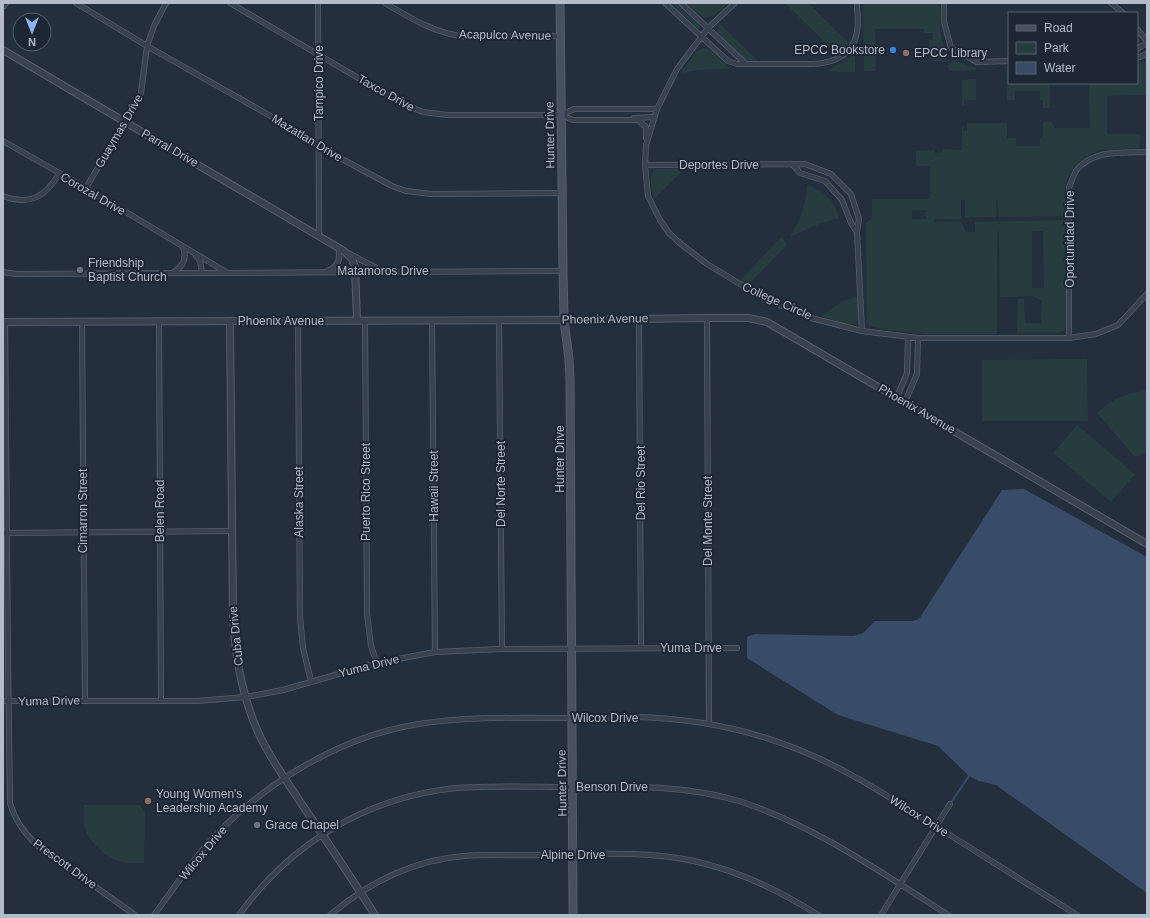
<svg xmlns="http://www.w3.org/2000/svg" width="1150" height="918" font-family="Arial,sans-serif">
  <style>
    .green { fill: #263c3f; fill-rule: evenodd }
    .water { fill: #394c67 }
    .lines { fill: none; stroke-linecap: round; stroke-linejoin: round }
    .stream { stroke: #394c67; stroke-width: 2 }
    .minor-casing { stroke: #565f6c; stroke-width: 6 }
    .tertiary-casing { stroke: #565f6c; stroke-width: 8 }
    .secondary-casing { stroke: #565f6c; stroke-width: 9 }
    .minor { stroke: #38414e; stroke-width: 4.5 }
    .tertiary { stroke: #38414e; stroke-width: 6 }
    .secondary { stroke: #465061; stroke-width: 7 }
    .shop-dot { fill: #3f7fe0; stroke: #1d2633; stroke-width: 1.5 }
    .education-dot { fill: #8d6e63; stroke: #1d2633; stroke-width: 1.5 }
    .worship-dot { fill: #6b7280; stroke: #1d2633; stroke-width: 1.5 }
    .labels { text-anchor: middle; stroke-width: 4; stroke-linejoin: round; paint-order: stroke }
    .street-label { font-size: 12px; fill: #b4bcc9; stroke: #1d2633 }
    .poi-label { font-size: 12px; fill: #b4bcc9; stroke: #1d2633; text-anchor: start }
  </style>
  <rect width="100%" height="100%" fill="#242f3e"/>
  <path class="green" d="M672,3H677L700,26L699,28H697Z
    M687,3H702L704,5L705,3H728C708,23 707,22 687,3Z
    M785,3H808L847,41L848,47L840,54H837Z
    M863,3H939C941,12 939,20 940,29C941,41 946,49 947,61H934L933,59H930L929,40H933V33H924V29H875L876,71H864Z
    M719,23L758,61L745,60L720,35L718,30Z
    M703,48L711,50L730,69L699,70L681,73L697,51Z
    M855,53V72H838L826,70L845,62Z
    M956,60L968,67H976V70L950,71L947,66Z
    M1147,61V95L1107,96V134H1141L1139,148L1099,150L1081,159L1072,169L1065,184V216L999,217L998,199L996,200V217L965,218V200H961V219H934V222L961,221L966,232H975V222L1065,220L1066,326L1064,331L1058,333H1017L1018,299H1024L1025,323H1041L1042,301L1032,296L1000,297L999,231L997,232V334H925L882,329L869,325L867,322L866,223L872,218V199H930V166H916V151L935,150V153L943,152V149L962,150V126H964V131H967V123H1007V138H1016V146H1040V138L1043,137V122L1051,121L1055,128H1090L1089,83H1137V64ZM912,210H926V219H912ZM1032,231H1043L1044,288H1032Z
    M1009,68V83H1050V108H1043V100H1040V91H1015V100H1007L1006,70Z
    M976,79V100H964V105H962V80Z
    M656,169H678L681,172L655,198C652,190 650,183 651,174Z
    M807,185C825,191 834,199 839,218L816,225L791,237L790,236C801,220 806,204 807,185Z
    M782,236L787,245L749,284H747L742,282V278Z
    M856,297L858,298L859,319C851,331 832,319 822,316L841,302Z
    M1087,359L1088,421H982V360Z
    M1145,391L1147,392V452L1140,456H1134L1097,413C1115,398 1121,394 1145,391Z
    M1077,425L1135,474L1111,502L1053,453Z
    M84,805H140L145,812L144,863C135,863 125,864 116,860C103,855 86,839 84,824C83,818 84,811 84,805Z"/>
  <path class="water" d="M1024,489L1147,557V893L996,785L979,781L969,776L938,746L838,715L747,658V637L755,634L854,636L863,633L875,621H913L919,619L1002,490Z"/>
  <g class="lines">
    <path class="stream" d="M950,804L969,776"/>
    <defs>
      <path id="minor" d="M76,3L147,46L274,118L342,159L392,186L406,191L431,194L562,193
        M230,3L401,103L423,112L447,115H561L573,120H638L646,127V138
        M318,3L319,235
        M385,3C412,19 434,33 466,37L560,36
        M665,3L728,61L737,64H810C832,64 853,56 857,32C859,23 857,12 857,3
        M681,3L746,64
        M735,3L708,28L677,69L657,109L646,145L645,165L648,196L660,220L669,233L681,244L707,264L763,298L811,318L862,331L918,338H1069L1096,334L1118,325L1147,294
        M944,3V22L951,48L977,62L1009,61
        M1111,3L1123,13
        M4,6L6,3
        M1137,29L1147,41
        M1137,49L1147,43
        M1137,58L1147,54
        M561,115L574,109H657
        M634,118L654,117
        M3,141L86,188L226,272
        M645,165L805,164L831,174L851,194L859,219L857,232L862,331
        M793,165L800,173L825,181L842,200L851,223L857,232
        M86,188L141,93L147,46L154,26L166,3
        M3,196C30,206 45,197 59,174
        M348,253L382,271
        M196,256L200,261L202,272
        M327,271C339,267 341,258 338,247
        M3,272L16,274C199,272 381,271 563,271
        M174,272C184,266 187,258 183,247
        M639,318L641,648
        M707,318L709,724
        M432,320L435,652
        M499,320L502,649
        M159,321L161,701
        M298,321L300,617L303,648L311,681
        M365,321L367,613L371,646L377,663
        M5,322L8,659L10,803C15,821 24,833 37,845L135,915
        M82,322L85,701
        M1069,338V188C1071,183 1073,176 1076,171C1092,149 1123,153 1147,152
        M897,397L907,373L908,338
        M905,402L917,374L918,338
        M3,533L231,531
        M3,701H197L246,697L283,690L377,663L435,652L502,649L737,648
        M154,915C173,890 190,863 211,840C264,783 341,736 419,724C471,716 523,718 576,718C595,718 614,717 634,717C692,718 749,729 802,751C846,769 886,795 926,820C976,852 1027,883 1077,915
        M239,915C291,843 367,797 456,788C495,785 535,787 574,787C630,786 687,785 742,802C817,827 882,873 948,915
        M330,915C368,883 414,860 464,856C491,854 518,856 546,855C594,854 646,851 694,861C739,871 779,890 818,915
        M881,915L950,804"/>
      <path id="tertiary" d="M3,50L344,251L352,259L355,267L357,320
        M230,321L233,616C235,655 242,696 258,732C269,757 286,780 301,803C326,840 351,877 375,915
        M3,322L564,320L707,318H749L767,322L1147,544"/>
      <path id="secondary" d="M560,3L563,271L564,320L569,359L570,380L573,915"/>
    </defs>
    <use href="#minor" class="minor-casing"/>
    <use href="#tertiary" class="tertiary-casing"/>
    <use href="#secondary" class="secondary-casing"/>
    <use href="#minor" class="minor"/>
    <use href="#tertiary" class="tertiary"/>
    <use href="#secondary" class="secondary"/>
  </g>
  <circle class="shop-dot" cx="893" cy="50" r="4"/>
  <g class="education-dot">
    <circle cx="906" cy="53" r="4"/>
    <circle cx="148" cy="801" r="4"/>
  </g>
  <g class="worship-dot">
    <circle cx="80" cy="270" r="4"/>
    <circle cx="257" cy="825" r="4"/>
  </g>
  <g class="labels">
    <g class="street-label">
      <text transform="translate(505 35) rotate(1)" y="4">Acapulco Avenue</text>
      <text transform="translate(319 83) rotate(-90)" y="4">Tampico Drive</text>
      <text transform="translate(386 93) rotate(29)" y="4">Taxco Drive</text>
      <text transform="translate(119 131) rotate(-60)" y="4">Guaymas Drive</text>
      <text transform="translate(550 135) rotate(-91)" y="4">Hunter Drive</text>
      <text transform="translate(307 138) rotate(31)" y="4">Mazatlan Drive</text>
      <text transform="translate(170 148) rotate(30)" y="4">Parral Drive</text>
      <text x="719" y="169">Deportes Drive</text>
      <text transform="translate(93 194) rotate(30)" y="4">Corozal Drive</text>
      <text transform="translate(1070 239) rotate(-90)" y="4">Oportunidad Drive</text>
      <text x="383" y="275">Matamoros Drive</text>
      <text transform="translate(777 301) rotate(24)" y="4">College Circle</text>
      <text transform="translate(605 319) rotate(-1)" y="4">Phoenix Avenue</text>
      <text x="281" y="325">Phoenix Avenue</text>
      <text transform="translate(917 409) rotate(30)" y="4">Phoenix Avenue</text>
      <text transform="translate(560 459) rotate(-90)" y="4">Hunter Drive</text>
      <text transform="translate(641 483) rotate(-90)" y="4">Del Rio Street</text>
      <text transform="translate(501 484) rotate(-90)" y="4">Del Norte Street</text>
      <text transform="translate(434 486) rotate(-90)" y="4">Hawaii Street</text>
      <text transform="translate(366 492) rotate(-90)" y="4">Puerto Rico Street</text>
      <text transform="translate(299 502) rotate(-90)" y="4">Alaska Street</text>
      <text transform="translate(83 511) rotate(-90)" y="4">Cimarron Street</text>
      <text transform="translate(160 511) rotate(-90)" y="4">Belen Road</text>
      <text transform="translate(708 521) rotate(-90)" y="4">Del Monte Street</text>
      <text transform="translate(236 636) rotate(-96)" y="4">Cuba Drive</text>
      <text x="691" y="652">Yuma Drive</text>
      <text transform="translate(369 666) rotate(-14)" y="4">Yuma Drive</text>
      <text transform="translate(49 701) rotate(-1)" y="4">Yuma Drive</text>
      <text x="605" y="722">Wilcox Drive</text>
      <text transform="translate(562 783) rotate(-91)" y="4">Hunter Drive</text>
      <text x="612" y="791">Benson Drive</text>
      <text transform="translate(919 816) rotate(32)" y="4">Wilcox Drive</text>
      <text transform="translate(203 853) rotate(-50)" y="4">Wilcox Drive</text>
      <text x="573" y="859">Alpine Drive</text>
      <text transform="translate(65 864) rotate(36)" y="4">Prescott Drive</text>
    </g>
    <g class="poi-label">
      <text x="885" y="54" text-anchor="end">EPCC Bookstore</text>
      <text x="914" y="57">EPCC Library</text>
      <text x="88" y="267">Friendship<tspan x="88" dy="14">Baptist Church</tspan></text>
      <text x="156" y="798">Young Women's<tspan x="156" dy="14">Leadership Academy</tspan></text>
      <text x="265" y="829">Grace Chapel</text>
    </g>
  </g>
  <rect width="1150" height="918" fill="none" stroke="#b4bcc9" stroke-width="8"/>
  <rect x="1008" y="12" width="130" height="72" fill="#1d2633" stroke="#59626f"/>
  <rect x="1016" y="25" width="20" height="6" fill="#465061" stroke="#59626f"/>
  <text x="1044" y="32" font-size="12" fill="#b4bcc9">Road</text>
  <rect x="1016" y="42" width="20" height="12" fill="#263c3f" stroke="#59626f"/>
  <text x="1044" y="52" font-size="12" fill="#b4bcc9">Park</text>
  <rect x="1016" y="62" width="20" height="12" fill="#394c67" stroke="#59626f"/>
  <text x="1044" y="72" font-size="12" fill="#b4bcc9">Water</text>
  <g transform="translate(32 32) rotate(180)"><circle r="19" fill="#1d2633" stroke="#59626f"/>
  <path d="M0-3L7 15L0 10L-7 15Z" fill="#8ab4f8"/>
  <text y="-6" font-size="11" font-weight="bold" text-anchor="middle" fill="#b4bcc9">N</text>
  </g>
</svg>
